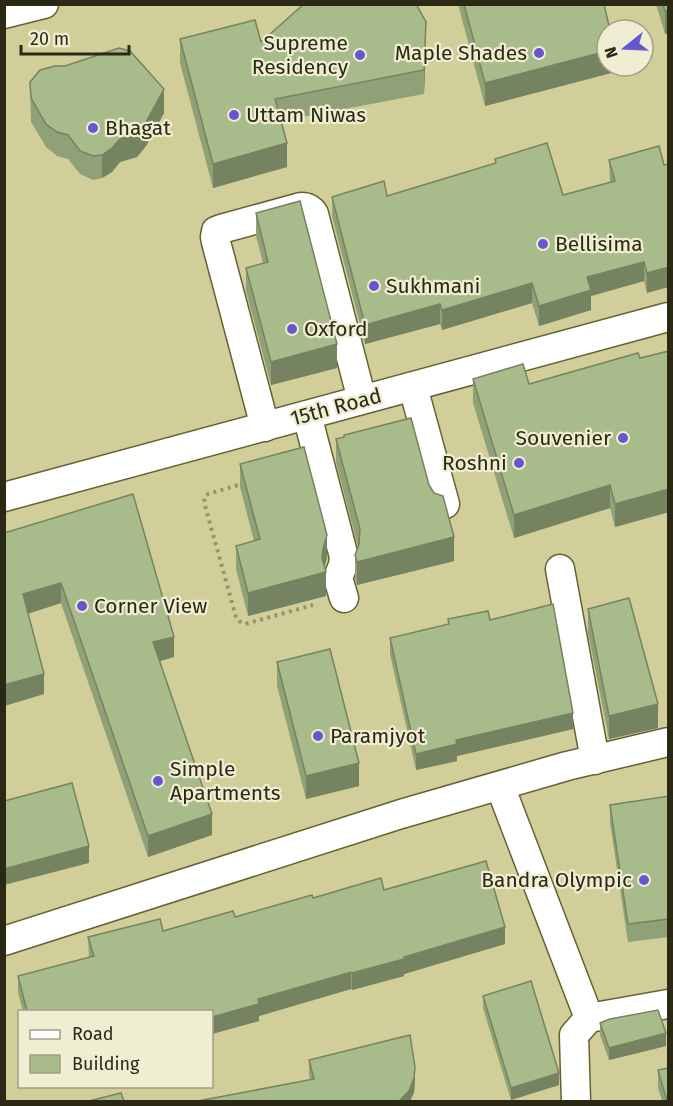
<svg xmlns="http://www.w3.org/2000/svg" width="673" height="1106" font-family="'Fira Sans',sans-serif">
  <style>
    .lines { fill: none; stroke-linecap: round; stroke-linejoin: round }
    .minor-casing { stroke: #656231; stroke-width: 31 }
    .path { stroke: #96936a; stroke-width: 4; stroke-dasharray: 3 4.5; stroke-linecap: butt }
    .minor { stroke: #fff; stroke-width: 28 }
    .wall { fill: #90a177 }
    .shaded-wall { fill: #768361 }
    .building { fill: #a8bb8a; stroke: #768361; stroke-width: 1.5 }
    .poi-dot { fill: #6756cf; stroke: #efeed3; stroke-width: 2 }
    .labels { text-anchor: middle; stroke-width: 4.5; stroke-linejoin: round; paint-order: stroke }
    .poi-label { font-size: 21px; fill: #2b2914; stroke: #efeed3; text-anchor: start }
    .street-label { font-size: 21px; fill: #2b2914; stroke: #efeed3 }
  </style>
  <rect width="100%" height="100%" fill="#d1ce9a"/>
  <g class="lines">
    <defs>
      <path id="minor" d="M4,14L44,4
        M413,387L445,504
        M307,415L344,557L343,565L338,578L344,598
        M265,427L216,242L215,237L216,231L221,229L301,207C308,207 311,209 314,214L362,400
        M4,497L668,317
        M560,569L595,760
        M500,786L589,1018
        M4,941L401,814L567,766L668,742
        M576,1102L574,1035L589,1018L668,1004"/>
    </defs>
    <use href="#minor" class="minor-casing"/>
    <path class="path" d="M245,483L208,494L205,496L204,502L236,617L239,621L245,624L313,605"/>
    <use href="#minor" class="minor"/>
  </g>
  <path class="wall" d="M458,4H604L615,66V72L485,106Z
    M656,4H669V33L665,34Z
    M180,39L261,42L426,45L424,94L281,121L287,167L213,188L180,63Z
    M30,82L164,113L146,146L137,157L120,162L112,172L102,178L93,180L80,174L68,159L57,156L46,147L31,122Z
    M659,146L647,293L644,281L591,296V310L539,326L532,303L442,330L440,324L365,344L332,216V197L387,196L495,163V159L563,195L610,183L609,160Z
    M256,213L337,368L271,385L246,291V268L263,263L256,236Z
    M669,351V512L615,527L610,508L514,538L473,403V379L529,384L640,358Z
    M336,439L429,485L454,561L357,585L355,579V555L358,547L336,462Z
    M240,464L327,558L324,567L326,596L248,616L236,569V546L254,541L240,487Z
    M4,533L174,657L160,661L212,835L148,857L61,603L28,614L44,694L4,706Z
    M588,609L658,728L609,739L588,633Z
    M448,619L490,620L573,729L457,756V761L416,770L390,654V638L448,624Z
    M277,662L359,786L306,799L277,686Z
    M669,796V937L628,942L610,823V805Z
    M384,890L505,944L404,974V976L352,990L351,989L259,1016V1021L212,1034V1011H23L18,993V976L89,957L88,937L163,931L235,917L313,898Z
    M483,996L559,1085L511,1100L483,1008Z
    M600,1023L666,1046L609,1060L600,1035Z
    M309,1060L415,1082L414,1093L310,1080L309,1075Z
    M658,1070L669,1101H662L658,1088Z"/>
  <path class="shaded-wall" d="M669,10V33L665,34V11Z
    M426,22V45L424,94V70Z
    M607,51V66H615V72L485,106V83Z
    M164,89V113L146,146L137,157L120,162L112,172L102,178V155Z
    M287,143V167L213,188V164Z
    M644,262V281L591,296V310L539,326V306L587,277Z
    M669,267V287L647,293V273Z
    M532,283V303L442,330V310Z
    M440,304V324L365,344V325Z
    M337,344V368L271,385V362Z
    M610,485V508L514,538V515Z
    M669,489V512L615,527V504Z
    M327,535V558L323,573L326,572V596L248,616V593L323,549Z
    M454,537V561L357,585V562Z
    M61,583V603L23,615V594Z
    M174,637V657L153,663V642Z
    M44,674V694L4,706V685Z
    M658,704V728L609,739V716Z
    M573,713V729L457,756V761L416,770V754L456,740Z
    M359,763V786L306,799V776Z
    M212,814V835L148,857V836Z
    M89,846V863L4,885V869Z
    M505,927V944L404,974V976L352,990V973Z
    M351,972V989L259,1016V1021L212,1034V1017L258,999Z
    M666,1033V1046L609,1060V1048Z
    M415,1067V1082L414,1093L410,1101H399Z
    M559,1073V1085L511,1100V1088Z"/>
  <path class="building" d="M304,4H416L426,22L424,70L275,99L287,143L213,164L180,39L255,20L261,42Z
    M464,4H604L610,30H607V51L485,83Z
    M663,4H669V10L665,11Z
    M119,48L130,51L164,89L146,122L137,133L120,139L112,148L102,155L93,156L80,151L68,135L57,132L46,124L31,98L30,82L40,70L55,66H65Z
    M547,143L563,195L615,181L609,160L659,146L664,165L669,164V267L647,273L644,262L587,277L591,290L539,306L532,283L442,310L440,304L365,325L332,197L384,181L387,196L496,163L495,159Z
    M300,201L337,344L271,362L246,268L268,262L256,213Z
    M669,351V489L615,504L610,485L514,515L473,379L523,364L529,384L638,353L640,358Z
    M411,418L429,485L434,493L443,496L454,537L357,562L355,555L359,544L360,529L336,439L344,437V435Z
    M304,447L327,535L323,549L322,558L326,572L248,593L236,546L260,539L240,464Z
    M133,494L174,637L153,642L212,814L148,836L61,583L23,594L44,674L4,685V533Z
    M629,598L658,704L609,716L588,609Z
    M553,604L573,713L456,740L457,744L416,754L390,638L449,624L448,619L488,611L490,620Z
    M330,649L359,763L306,776L277,662Z
    M72,783L89,846L4,869V801Z
    M669,796V919L628,924L610,805Z
    M486,861L505,927L404,957V959L352,973L351,972L258,999L259,1004L212,1017V1011H27L18,976L94,956L88,937L160,919L163,931L233,911L235,917L312,895L313,898L381,878L384,890Z
    M531,981L559,1073L511,1088L483,996Z
    M658,1010L666,1033L609,1048L600,1023L610,1019Z
    M410,1035L415,1067L414,1078L409,1091L399,1101H198L314,1079L309,1060Z
    M669,1068V1101H667L658,1070Z
    M121,1093L124,1101H89Z"/>
  <g class="poi-dot">
    <circle cx="539" cy="53" r="6"/>
    <circle cx="360" cy="55" r="6"/>
    <circle cx="234" cy="115" r="6"/>
    <circle cx="93" cy="128" r="6"/>
    <circle cx="543" cy="244" r="6"/>
    <circle cx="374" cy="286" r="6"/>
    <circle cx="292" cy="329" r="6"/>
    <circle cx="623" cy="438" r="6"/>
    <circle cx="519" cy="463" r="6"/>
    <circle cx="82" cy="606" r="6"/>
    <circle cx="318" cy="736" r="6"/>
    <circle cx="158" cy="781" r="6"/>
    <circle cx="644" cy="880" r="6"/>
  </g>
  <g class="labels">
    <g class="poi-label">
      <text x="348" y="50" text-anchor="end">Supreme<tspan x="348" dy="24">Residency</tspan></text>
      <text x="527" y="60" text-anchor="end">Maple Shades</text>
      <text x="246" y="122">Uttam Niwas</text>
      <text x="105" y="135">Bhagat</text>
      <text x="555" y="251">Bellisima</text>
      <text x="386" y="293">Sukhmani</text>
      <text x="304" y="336">Oxford</text>
      <text x="611" y="445" text-anchor="end">Souvenier</text>
      <text x="507" y="470" text-anchor="end">Roshni</text>
      <text x="94" y="613">Corner View</text>
      <text x="330" y="743">Paramjyot</text>
      <text x="170" y="776">Simple<tspan x="170" dy="24">Apartments</tspan></text>
      <text x="632" y="887" text-anchor="end">Bandra Olympic</text>
    </g>
    <g class="street-label">
      <text transform="translate(336 407) rotate(-15)" y="7">15th Road</text>
    </g>
  </g>
  <rect width="673" height="1106" fill="none" stroke="#2b2914" stroke-width="12"/>
  <rect x="18" y="1010" width="195" height="78" fill="#efeed3" stroke="#a19f87" stroke-width="1.5"/>
  <rect x="30" y="1030" width="30" height="9" fill="#ffffff" stroke="#a19f87" stroke-width="1.5"/>
  <text x="72" y="1040" font-size="18" fill="#2b2914">Road</text>
  <rect x="30" y="1055" width="30" height="18" fill="#a8bb8a" stroke="#a19f87" stroke-width="1.5"/>
  <text x="72" y="1070" font-size="18" fill="#2b2914">Building</text>
  <g transform="translate(625 48) rotate(252)"><circle r="28" fill="#efeed3" stroke="#a19f87" stroke-width="1.5"/>
  <path d="M0-4.5L10 22L0 15L-10 22Z" fill="#6756cf"/>
  <text y="-9" font-size="16" font-weight="bold" text-anchor="middle" fill="#2b2914">N</text>
  </g>
  <path d="M21 45v9h108v-9" fill="none" stroke="#2b2914" stroke-width="3"/>
  <text x="30" y="45" font-size="18" fill="#2b2914" stroke="#efeed3" stroke-width="4.5" paint-order="stroke">20 m</text>
</svg>
